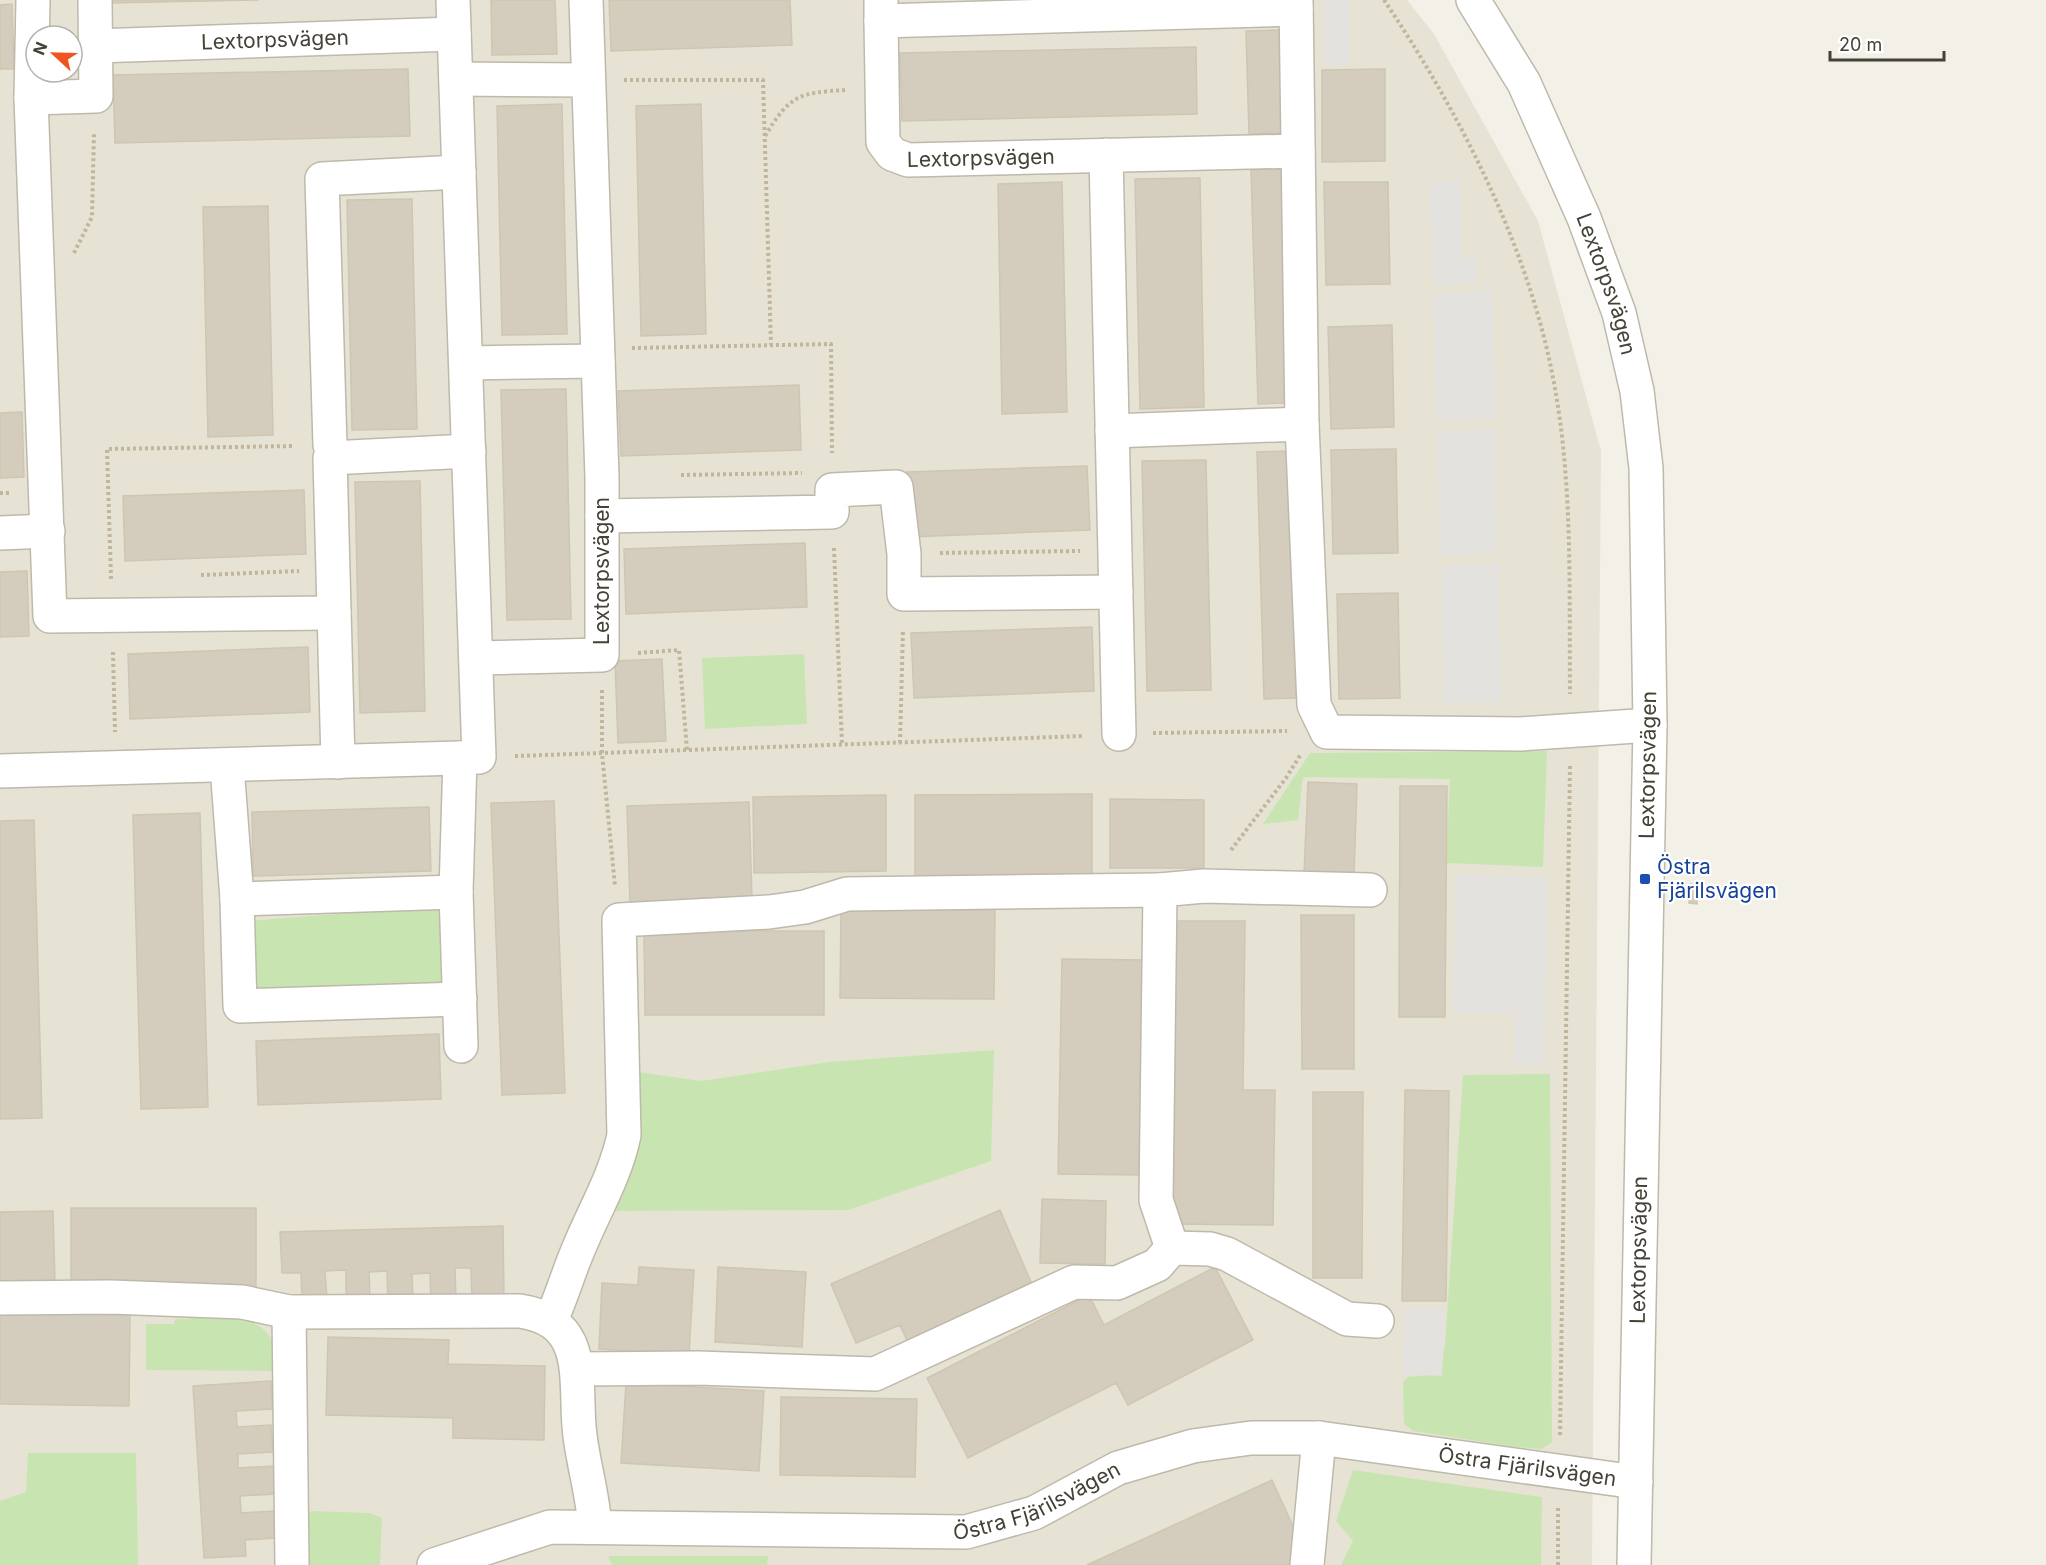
<svg xmlns="http://www.w3.org/2000/svg" width="2046" height="1565" font-family="Inter,sans-serif">
  <style>
    .residential { fill: #e6e3d5; fill-rule: evenodd }
    .green { fill: #c8e5b1 }
    .parking { fill: #e4e2de }
    .building { fill: #d4cdbd; stroke: #cec6b0; stroke-width: 1.5 }
    .lines { fill: none; stroke-linecap: round; stroke-linejoin: round }
    .minor-casing { stroke: #beb9aa; stroke-width: 36 }
    .path { stroke: #bfb69b; stroke-width: 4; stroke-dasharray: 3 3; stroke-linecap: butt }
    .minor { stroke: #fff; stroke-width: 33 }
    .transit-dot { fill: #1a4fb4; stroke: #fff; stroke-width: 2 }
    .labels { text-anchor: middle; stroke-width: 4.5; stroke-linejoin: round; paint-order: stroke }
    .street-label { font-size: 21px; fill: #454136; stroke: #fff }
    .transit-label { font-size: 21px; fill: #164399; stroke: #fff; text-anchor: start }
  </style>
  <rect width="100%" height="100%" fill="#f3f0e7"/>
  <path class="residential" d="M0,0H1407L1434,34L1538,221L1601,451L1592,1565H0ZM36,36H72V72H36Z"/>
  <path class="green" d="M804,654L807,724L705,729L702,658Z
    M1547,751L1543,867L1446,863L1450,779L1303,777L1298,820L1263,824L1310,753Z
    M438,906L444,984L253,999L247,921Z
    M994,1050L991,1161L848,1210L613,1211L631,1071L701,1081L829,1062Z
    M1550,1074L1552,1442L1542,1449L1516,1447L1413,1431L1404,1424L1403,1382L1407,1377L1439,1374L1445,1345L1463,1075Z
    M175,1319C204,1319 260,1308 273,1343C276,1351 273,1363 273,1371L146,1370V1324H174Z
    M28,1453H136L138,1565H0V1501L26,1492Z
    M1353,1470L1542,1497L1541,1565H1341L1353,1541L1336,1521Z
    M312,1511L369,1513L382,1518L380,1565H308L304,1516Z
    M608,1556H768L767,1565H612Z"/>
  <path class="parking" d="M1324,0H1348L1349,65L1324,66Z
    M1460,180L1462,258H1476L1477,283L1433,285L1429,181Z
    M1492,291L1496,419L1437,421L1433,293Z
    M1495,429L1498,553L1440,555L1437,431Z
    M1499,564L1501,702L1444,703L1442,566Z
    M1456,875L1548,877L1544,1066L1514,1065L1515,1013L1453,1012Z
    M1406,1307L1445,1309L1442,1376L1403,1374Z"/>
  <path class="building" d="M110,0H259L110,3Z
    M491,0H555L557,54L492,55Z
    M609,0H790L792,45L611,51Z
    M12,4L14,69H0V5Z
    M1279,30L1282,133L1249,134L1246,31Z
    M1196,47L1197,114L902,121L900,53Z
    M408,69L410,136L115,143L113,75Z
    M1385,69V161L1322,162V70Z
    M562,104L567,334L502,335L497,106Z
    M701,104L706,334L641,336L636,106Z
    M1282,169L1289,403L1258,404L1251,170Z
    M1200,178L1204,407L1140,409L1135,179Z
    M1062,182L1067,412L1002,414L998,184Z
    M1324,182H1388L1390,284L1326,285Z
    M412,199L417,429L352,430L347,200Z
    M268,206L273,435L208,437L203,207Z
    M1392,325L1394,427L1331,429L1328,327Z
    M799,385L801,450L621,456L618,391Z
    M566,389L571,619L507,620L501,390Z
    M22,412L24,477L0,478V413Z
    M1396,449L1398,553L1333,554L1331,450Z
    M1289,451L1297,698L1264,699L1257,452Z
    M1206,460L1211,690L1147,691L1142,461Z
    M1087,466L1090,530L909,537L907,472Z
    M420,481L425,711L360,713L355,482Z
    M304,490L306,554L125,561L123,496Z
    M805,543L807,607L626,614L624,549Z
    M27,571L29,636L0,637V572Z
    M1398,593L1400,698L1339,699L1337,594Z
    M1092,627L1094,691L914,698L911,633Z
    M308,647L310,712L130,719L128,654Z
    M662,659L666,741L618,743L615,661Z
    M1308,782L1357,784L1354,876L1304,874Z
    M1400,786H1447L1445,1017H1399Z
    M1092,794V877L915,878V795Z
    M886,795V871L754,873L753,797Z
    M1110,799L1204,800V868H1110Z
    M554,801L565,1093L502,1095L491,803Z
    M749,802L752,898L630,903L627,806Z
    M429,807L431,871L253,876L252,812Z
    M200,813L208,1107L141,1109L133,815Z
    M34,820L42,1118L0,1119V821Z
    M1690,884H1697V904L1689,903Z
    M841,907L995,908L994,999L840,998Z
    M1301,915H1354V1069H1302Z
    M1174,921H1245L1243,1090H1275L1273,1225L1170,1224Z
    M644,931H824V1015H645Z
    M1062,959L1145,960L1141,1175L1058,1174Z
    M439,1034L441,1099L258,1105L256,1041Z
    M1405,1090L1449,1091L1446,1301H1402Z
    M1313,1092H1363L1362,1278H1313Z
    M1042,1199L1106,1201L1105,1264L1040,1263Z
    M71,1208H256V1287H71Z
    M1000,1210L1037,1296L911,1350L900,1325L856,1343L831,1284Z
    M53,1211L55,1284L0,1285V1212Z
    M503,1226L504,1299L472,1300L471,1268H455L456,1301L431,1302L430,1273L412,1274L413,1301L388,1302L387,1271L369,1272L370,1300H346V1270L325,1271L327,1300L302,1301L301,1273H282L280,1232Z
    M639,1267L694,1270L689,1354L599,1349L602,1283L638,1285Z
    M718,1267L806,1272L802,1347L715,1342Z
    M1215,1267L1253,1340L1128,1405L1116,1383L968,1458L927,1378L1089,1295L1104,1325Z
    M0,1313L130,1315L129,1406L0,1404Z
    M328,1337L449,1340L448,1364L545,1366L544,1440L453,1438V1418L326,1415Z
    M271,1381L272,1409L236,1411L237,1427L271,1425L273,1452L238,1454V1468L275,1466L276,1494L240,1496L241,1513L274,1511L276,1538L245,1540L246,1556L204,1558L193,1386Z
    M626,1383L764,1391L759,1471L621,1463Z
    M781,1397L917,1399L915,1477L780,1475Z
    M1272,1480L1307,1557L1290,1565H1087Z"/>
  <g class="lines">
    <defs>
      <g id="minor">
        <path d="M33,0L31,98L50,616L334,613"/>
        <path d="M453,0L479,757L460,758L456,892L461,1046"/>
        <path d="M881,0V21L1296,9"/>
        <path d="M1296,0L1302,424L1314,705L1327,732L1521,734L1650,725"/>
        <path id="s1" d="M1473,0L1524,83L1584,218L1619,313L1637,391L1646,468L1650,725L1634,1565"/>
        <path id="s2" d="M881,21L883,142L892,154L908,160L1298,151"/>
        <path id="s3" d="M95,46L454,34"/>
        <path d="M456,79L588,80"/>
        <path d="M31,98L96,96L95,0"/>
        <path d="M1106,155L1119,734"/>
        <path d="M466,363L598,361"/>
        <path d="M1112,431L1302,424"/>
        <path d="M330,445L322,179L459,172"/>
        <path d="M602,516L832,512V490L896,487L904,554V594L1116,592"/>
        <path d="M0,533L48,531"/>
        <path d="M477,658L602,655V477L586,0"/>
        <path d="M338,762L330,458L469,451"/>
        <path d="M227,766L237,899"/>
        <path d="M0,771L460,758"/>
        <path d="M456,892L237,899L240,1006L460,999"/>
        <path d="M1172,1248L1156,1200L1160,890L1204,886L1370,890"/>
        <path d="M0,1298L111,1297L242,1302L289,1312"/>
        <path d="M551,1320C561,1298 567,1277 576,1255C592,1214 615,1178 624,1135L619,920L769,912L805,907L847,894L1160,890"/>
        <path d="M578,1369L698,1368L875,1374L1074,1282L1117,1283L1157,1265L1172,1248L1210,1249L1227,1254L1347,1319L1377,1321"/>
        <path d="M292,1565L289,1312L520,1311C592,1322 573,1384 580,1436C584,1467 593,1496 595,1527"/>
        <path id="s4" d="M434,1565L550,1527L966,1532L1034,1513L1118,1468L1193,1446L1251,1438H1319L1636,1482"/>
        <path d="M1307,1565L1319,1438"/>
      </g>
    </defs>
    <use href="#minor" class="minor-casing"/>
    <path class="path" d="M1384,0C1459,111 1530,250 1554,383C1573,485 1569,590 1570,694
      M624,80H763L771,345
      M765,136C790,95 798,93 845,90
      M74,253L92,217L94,133
      M632,348L831,344L832,453
      M681,475L802,473
      M0,493H11
      M834,548L842,745
      M940,553L1080,551
      M201,575L299,571
      M111,579L107,449L294,446
      M113,652L115,732
      M638,653L679,650L687,750
      M602,690V753L1083,736
      M1153,733L1287,731
      M900,743L903,629
      M515,756L602,753L615,886
      M1231,850L1286,778L1301,754
      M1560,1435L1570,765
      M1558,1565V1506"/>
    <use href="#minor" class="minor"/>
  </g>
  <rect class="transit-dot" x="1639" y="873" width="12" height="12" rx="3"/>
  <g class="labels">
    <g class="street-label">
      <text dy="7" stroke="none"><textPath href="#s3" startOffset="180">Lextorpsvägen</textPath></text>
      <text dy="7" stroke="none"><textPath href="#s2" startOffset="226">Lextorpsvägen</textPath></text>
      <text dy="7" stroke="none"><textPath href="#s1" startOffset="315">Lextorpsvägen</textPath></text>
      <text transform="translate(602 571) rotate(-90)" y="7">Lextorpsvägen</text>
      <text transform="translate(1648 765) rotate(-89)" y="7">Lextorpsvägen</text>
      <text transform="translate(1639 1250) rotate(-89)" y="7">Lextorpsvägen</text>
      <text dy="7" stroke="none"><textPath href="#s4" startOffset="1119">Östra Fjärilsvägen</textPath></text>
      <text dy="7" stroke="none"><textPath href="#s4" startOffset="615">Östra Fjärilsvägen</textPath></text>
    </g>
    <g class="transit-label">
      <text x="1657" y="874">Östra<tspan x="1657" dy="24">Fjärilsvägen</tspan></text>
    </g>
  </g>
  <g transform="translate(54 54) rotate(292)"><circle r="28" fill="#ffffff" stroke="#b5b3af" stroke-width="1.5"/>
  <path d="M0-4.5L10 22L0 15L-10 22Z" fill="#f05520"/>
  <text y="-9" font-size="16" font-weight="bold" text-anchor="middle" fill="#454136">N</text>
  </g>
  <path d="M1830 51v9h114v-9" fill="none" stroke="#454136" stroke-width="3"/>
  <text x="1839" y="51" font-size="18" fill="#454136" stroke="#ffffff" stroke-width="4.5" paint-order="stroke">20 m</text>
</svg>
